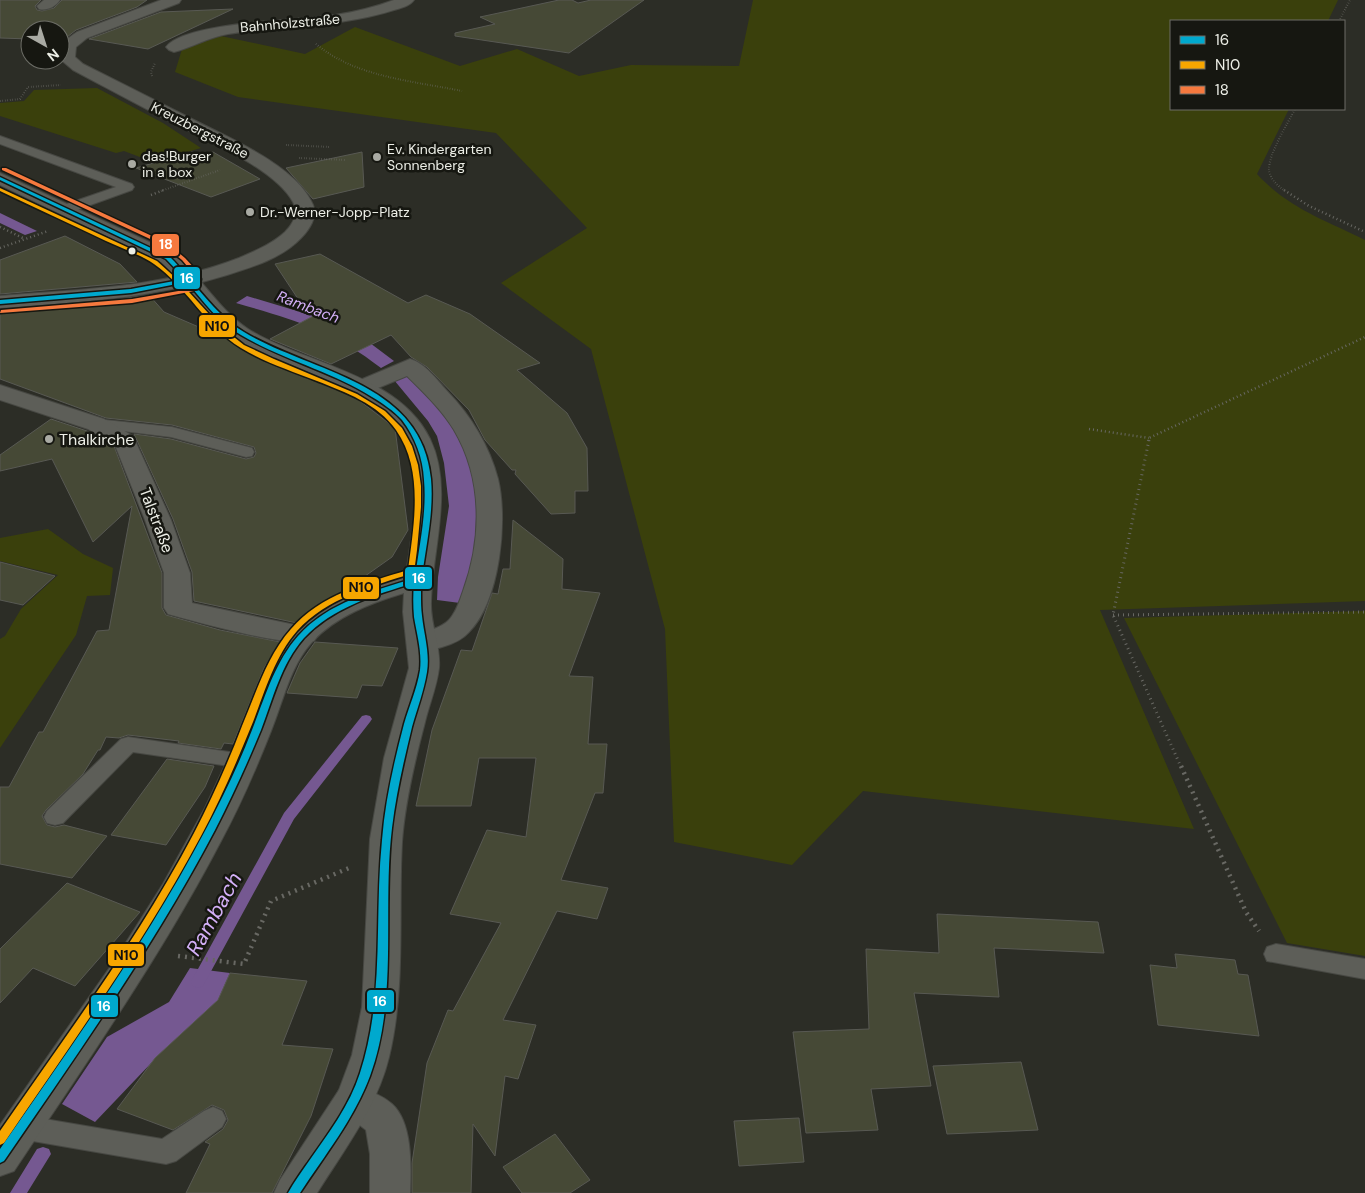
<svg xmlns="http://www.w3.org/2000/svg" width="1365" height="1193" font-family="'DM Sans',sans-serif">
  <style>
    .green { fill: #3a400c }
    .water { fill: #755891 }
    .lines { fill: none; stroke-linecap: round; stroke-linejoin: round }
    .stream { fill: #755891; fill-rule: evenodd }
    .building { fill: #464936; stroke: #585953 }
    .service-casing { stroke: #474843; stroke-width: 2 }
    .minor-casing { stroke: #474843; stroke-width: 2 }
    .secondary-casing { stroke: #474843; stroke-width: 2 }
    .path-far3 { stroke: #686863; stroke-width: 2; stroke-dasharray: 0.5 2; stroke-linecap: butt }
    .path-far2 { stroke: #686863; stroke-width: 2.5; stroke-dasharray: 1 3; stroke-linecap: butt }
    .path-far1 { stroke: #686863; stroke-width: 3; stroke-dasharray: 1 4; stroke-linecap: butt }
    .path { stroke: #686863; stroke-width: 4.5; stroke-dasharray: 2 5; stroke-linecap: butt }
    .service { fill: #5d5e58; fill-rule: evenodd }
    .minor { fill: #5d5e58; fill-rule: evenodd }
    .secondary { fill: #5d5e58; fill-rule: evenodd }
    .bus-1-casing { stroke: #161711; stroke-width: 3 }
    .bus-2-casing { stroke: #161711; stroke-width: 3 }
    .bus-3-casing { stroke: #161711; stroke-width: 3 }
    .bus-1 { fill: #00a9ce; fill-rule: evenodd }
    .bus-2 { fill: #f7a600; fill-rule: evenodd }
    .bus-3 { fill: #f6793e; fill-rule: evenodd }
    .poi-dot { fill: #a9aaa3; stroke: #161711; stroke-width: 2 }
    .bus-dot { fill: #eceee6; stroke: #161711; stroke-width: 2 }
    .labels { text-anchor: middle; stroke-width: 5; stroke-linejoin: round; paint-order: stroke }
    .far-street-label { font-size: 14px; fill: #eceee6; stroke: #161711 }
    .far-poi-label { font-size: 14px; fill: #eceee6; stroke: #161711; text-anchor: start }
    .far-water-label { font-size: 15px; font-style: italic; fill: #d4b0f8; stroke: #161711 }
    .poi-label { font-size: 16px; fill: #eceee6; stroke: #161711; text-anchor: start }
    .street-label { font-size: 16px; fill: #eceee6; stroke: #161711 }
    .near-water-label { font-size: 21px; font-style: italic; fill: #d4b0f8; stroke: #161711 }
    .line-badge { stroke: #161711; stroke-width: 2 }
    .badge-label { font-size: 14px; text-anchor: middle; font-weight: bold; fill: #fff }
    .pale-badge-label { font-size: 14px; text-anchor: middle; font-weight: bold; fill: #111 }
  </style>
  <rect width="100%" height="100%" fill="#2c2d26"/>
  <path class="green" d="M753,0H1338L1328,21H1171V109H1289L1257,174C1288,208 1325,220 1365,240V601L1100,610L1194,829L863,791L792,865L674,842L665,629L591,349L501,283L587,228L496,133L238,97L175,72L182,49L221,36L305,54L355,27L460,66L517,49L579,76L631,65L739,66Z
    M97,88L163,123L201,148L153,162L124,151L116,153L0,116V103L24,101L34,90Z
    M48,529L83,554L113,568L110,595L87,596L76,635L0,748V639L5,636L21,609L58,575L0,561V538Z
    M1365,611V956L1287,943L1124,618Z"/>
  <path class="water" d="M0,213L37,231L25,235L0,223Z
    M247,296L317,317L370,343L394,361L381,368C334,331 292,319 236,303Z
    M413,374L445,414L467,454L474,476L480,539L460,603L437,600L438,577L449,506L444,463L437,436L428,421L394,380Z
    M190,968L230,973L218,1000L156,1058L95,1122L62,1104L107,1037L169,1002Z"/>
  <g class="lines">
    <path class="stream" d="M366,715L370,716L372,719L370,722L294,819L203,986L198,988L193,986L191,982L193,978L284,813L362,716Z
      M43,1147L49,1149L51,1154L27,1193H10L37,1149Z"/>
  </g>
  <path class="building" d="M0,0H41L35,6L37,10L42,11L54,8L62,0H147L137,7L76,30L62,41H60V30H30V39L0,38Z
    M559,0H572L578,3L591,0H644L569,53L455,36V33L495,24L480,17Z
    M233,9L148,49L89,39L161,12Z
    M192,152L199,156L213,152L260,179L211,197L136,168Z
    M362,152L364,187L313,199L286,168Z
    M65,236L120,264L137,282L0,294V260Z
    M320,254L408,303L426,295L470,314L540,363L517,370L567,413L587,448L588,491H575V513L551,514L515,474L516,470H512L485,440L469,410L427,367L411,357L391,335L331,364L270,339L317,314L302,305L275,264Z
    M149,295L164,312L347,391L395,428L408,530L392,557L334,598L303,616L297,623L194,601L192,572L173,519L134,434L171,439L246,459L254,457L256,453L254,447L172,425L106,418L0,379V310L87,303Z
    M51,419L87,431L114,446L162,573V608L166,615L220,630L280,642L264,668L233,744L224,743L221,749L178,743L179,741L128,735L119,738L106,737L100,750H98L83,774L46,810L42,816L47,825L55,827L64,825L107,836L72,878L0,864V787H9L39,732H43L97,631L109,630L132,506L93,542L52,459L0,471V455Z
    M513,520L563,559L562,589L600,593L569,676L593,677L588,744H607L603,793H595L561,880L608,888L597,919L557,911L503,1020L536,1025L518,1079L505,1076L495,1156L473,1124L471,1193H412V1163L427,1063L448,1010L453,1011L501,923L450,914L487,830L526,837L536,758H479L471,806H416L432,730L461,650L472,651L492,593L498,594L503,569H510Z
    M0,562L55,576L23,605L0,600Z
    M315,642L398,648L382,686L362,685L357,698L287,693L300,663Z
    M167,759L214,766L205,787L166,845L111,835Z
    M67,883L140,912L75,986L33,968L0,1003V949Z
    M937,914L1098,922L1104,953L994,948L999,997L914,993L931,1086L871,1089L878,1130L806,1133L793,1032L869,1029L866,949L939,953Z
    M1175,954L1235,960L1238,974L1248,975L1259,1036L1158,1025L1150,965L1177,968Z
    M230,973L307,981L282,1045L333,1049L311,1116L272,1193H186L210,1144L205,1142L223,1129L228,1120L224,1110L212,1105L173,1130L117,1109L155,1058L218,1000Z
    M1021,1062L1038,1130L947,1134L933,1066Z
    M799,1118L804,1162L739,1166L734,1121Z
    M555,1134L590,1180L570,1193H522L503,1167Z"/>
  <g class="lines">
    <defs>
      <path id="service" d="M0,136L132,184L134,187L132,190L71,212H61L60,209L61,206L116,187L0,144Z
        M96,419L172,427L252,448L254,452L252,456L246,457L171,437L90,427L88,424L90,421Z
        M128,737L243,754L251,756L254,761L251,766L243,768L133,752L63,823L55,825L47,823L44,817L47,811L121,739Z
        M1276,944L1365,959V979L1267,961L1264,954L1267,947Z
        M213,1107L222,1111L226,1119L222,1127L176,1161L166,1164L21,1139L11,1135L8,1127L11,1119L21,1115L162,1139L204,1111Z"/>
      <path id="minor" d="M44,0H60C55,7 47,11 39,9L37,6Z
        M161,0H181L179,3L87,38L76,47L75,57L83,64C117,81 151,98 184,115C222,135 296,164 313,205C318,217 309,230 301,238C282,258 253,267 227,275C149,299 80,302 0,308V296C81,289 162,288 239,258C255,251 272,244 285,232C293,224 299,213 293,202C275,169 210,142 177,125C142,107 107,88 73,70L60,59C59,46 66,39 77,32Z
        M394,0H414C410,6 401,8 394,10C338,28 285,24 228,34C209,37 193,47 174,52L169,50L166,47C184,22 302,20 335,15C355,12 375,7 394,0Z
        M410,359C425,363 437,380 447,391C471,416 489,445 498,479C508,520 500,601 469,632C462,640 452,644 442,647C432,650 424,652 413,649L409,643C418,629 442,632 452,616C457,609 460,600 463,591C482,539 483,479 454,430C442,410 424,393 407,376L361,395L353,393L350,388L353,383Z
        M0,385L104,419L133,436L171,520L190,573L192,603L314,629L318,635L314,641C288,648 198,622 168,614L164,608V573L145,520L115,445L88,429L0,400Z
        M353,1085C366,1090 381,1094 392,1104C413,1123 411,1167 410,1193H370V1154L366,1130L357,1123L339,1114L334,1102L339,1090Z"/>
      <path id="secondary" d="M0,173L175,254C201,277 219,310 248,329C304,364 399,374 430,439C454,489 432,550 431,602C430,624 441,646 439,668C437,686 429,705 425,722C415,760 405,802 402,842C398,913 406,987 389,1057C377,1107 344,1150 317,1193H274L280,1180L339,1090L352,1055L362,1007L370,839L384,758L409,668L403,612L404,593C371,603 336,616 312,642C290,666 283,702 271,731C256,769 240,806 221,841C161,956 86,1063 14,1171L0,1176V1125L115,960L163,884L205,808L234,746L266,669L284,640L304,618L332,601L363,588L406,575C412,529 429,458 393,420C373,400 344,387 318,377C290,365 260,355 235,339C204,320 187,286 161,262L0,185Z"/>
    </defs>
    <use href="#service" class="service-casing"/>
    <use href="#minor" class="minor-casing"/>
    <use href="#secondary" class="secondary-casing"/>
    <path class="path-far3" d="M1339,21L1350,0
      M316,44C355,77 413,81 462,91
      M152,76L151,72L155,63
      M0,101L20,99L28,87L61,85
      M286,145L330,147
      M299,158L346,160
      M161,191L220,170
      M1285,191C1278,186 1270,179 1269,170C1268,155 1288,123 1295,109"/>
    <path class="path-far2" d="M1284,190L1309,206L1365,232
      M151,195L164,190
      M0,227L25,239
      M0,248L48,231
      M1089,429L1149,438
      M1148,441L1149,438L1365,337"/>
    <path class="path-far1" d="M1149,440L1113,615L1181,767
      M1113,615L1365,612"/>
    <path class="path" d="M1181,766L1246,912L1259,931
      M178,956L244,964L271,901L349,868"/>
    <use href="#service" class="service"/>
    <use href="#minor" class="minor"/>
    <use href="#secondary" class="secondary"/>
    <defs>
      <path id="bus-1" d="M0,177L170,257C194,281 214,314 244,332C312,373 422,381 431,479C434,512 426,545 422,577L424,579C421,583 421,588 421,593C421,601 421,609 422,616C424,635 430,653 427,672C424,691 417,709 412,727C404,760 396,794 392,828C382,910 399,996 370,1076C354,1119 325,1155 300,1193H288C294,1182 302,1171 309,1161C328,1134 350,1105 360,1073C385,996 374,919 382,840C385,801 394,762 404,724C409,706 417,689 420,670C422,652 417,635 414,617C413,606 413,594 414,583C375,595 333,607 304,638C281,664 273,699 261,730C247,764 232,797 215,830C154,946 78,1053 4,1161L0,1163V1149C72,1045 147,941 206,829C223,797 239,764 252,730C265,697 275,662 298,636C328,602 374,591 415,578C419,546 427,513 424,480C423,458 415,437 402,420C394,411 382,403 372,397C331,371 283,360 241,335C219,323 203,301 187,282L131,293L0,304V300L131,289L185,279L166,259L0,180Z"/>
      <path id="bus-2" d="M0,188L157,261L179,281L220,326L244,345L274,359L357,394L385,411L402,428L412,446L418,465L421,486V507L417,550L414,573C372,586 327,598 297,631C275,656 265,691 253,722C237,761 221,799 201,836C144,943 72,1043 4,1143L0,1145V1131C67,1034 139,938 194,833C212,798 228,763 242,726C256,693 267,656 291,629C320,595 366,583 408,570C414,524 424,470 396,430C378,404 345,392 317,381C291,371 264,362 241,348C205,326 187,287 154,264C141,255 121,248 106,241C71,224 35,208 0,191Z"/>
      <path id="bus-3" d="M2,168H6L167,243L185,258L198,272L201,279L200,285L194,291L132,303L0,313L1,310L132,299L190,289L195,284V279L193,273L182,260L163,245L2,170Z"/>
    </defs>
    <use href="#bus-1" class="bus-1-casing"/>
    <use href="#bus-2" class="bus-2-casing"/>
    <use href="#bus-3" class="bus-3-casing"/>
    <use href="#bus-1" class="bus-1"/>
    <use href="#bus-2" class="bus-2"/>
    <use href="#bus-3" class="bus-3"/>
  </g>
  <g class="poi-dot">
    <circle cx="377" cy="157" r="5"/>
    <circle cx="132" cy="164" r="5"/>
    <circle cx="250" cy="212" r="5"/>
    <circle cx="49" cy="439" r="5"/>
  </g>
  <circle class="bus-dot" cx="132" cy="251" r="4.5"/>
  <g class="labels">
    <g class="far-street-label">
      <text transform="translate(290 23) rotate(-5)" y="5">Bahnholzstraße</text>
      <text transform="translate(200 130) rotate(27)" y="5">Kreuzbergstraße</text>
    </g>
    <g class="far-poi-label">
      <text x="387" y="154">Ev. Kindergarten<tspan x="387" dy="16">Sonnenberg</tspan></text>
      <text x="142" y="161">das!Burger<tspan x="142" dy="16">in a box</tspan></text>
      <text x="260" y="217">Dr.-Werner-Jopp-Platz</text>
    </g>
    <g class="far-water-label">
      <text transform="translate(308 307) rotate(21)" y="5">Rambach</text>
    </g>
    <g class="poi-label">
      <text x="59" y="445">Thalkirche</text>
    </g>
    <g class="street-label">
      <text transform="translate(157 520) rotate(69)" y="6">Talstraße</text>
    </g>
    <g class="near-water-label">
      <text transform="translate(214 914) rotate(-61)" y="7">Rambach</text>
    </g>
  </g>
  <g class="line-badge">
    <rect x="151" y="233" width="29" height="24" rx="5" fill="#f6793e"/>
    <rect x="173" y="266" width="28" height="24" rx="5" fill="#00a9ce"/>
    <rect x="198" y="314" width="38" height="24" rx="5" fill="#f7a600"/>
    <rect x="404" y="566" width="29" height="24" rx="5" fill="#00a9ce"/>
    <rect x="342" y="576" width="38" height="24" rx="5" fill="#f7a600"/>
    <rect x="107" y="943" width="38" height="24" rx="5" fill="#f7a600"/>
    <rect x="366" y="989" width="29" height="24" rx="5" fill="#00a9ce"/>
    <rect x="90" y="994" width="29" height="24" rx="5" fill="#00a9ce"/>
  </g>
  <g class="badge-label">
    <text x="166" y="249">18</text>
    <text x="187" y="283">16</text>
    <text x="419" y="583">16</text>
    <text x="380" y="1006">16</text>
    <text x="104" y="1011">16</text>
  </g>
  <g class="pale-badge-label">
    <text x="217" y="331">N10</text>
    <text x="361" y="592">N10</text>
    <text x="126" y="960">N10</text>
  </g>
  <rect x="1170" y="20" width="175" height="90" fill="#161711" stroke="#6c6d66"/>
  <rect x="1180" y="36" width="25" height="8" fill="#00a9ce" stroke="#6c6d66"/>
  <text x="1215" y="45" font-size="15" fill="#eceee6">16</text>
  <rect x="1180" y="61" width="25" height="8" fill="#f7a600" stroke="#6c6d66"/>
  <text x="1215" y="70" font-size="15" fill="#eceee6">N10</text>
  <rect x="1180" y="86" width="25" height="8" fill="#f6793e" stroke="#6c6d66"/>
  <text x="1215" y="95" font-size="15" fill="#eceee6">18</text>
  <g transform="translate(45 45) rotate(141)"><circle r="24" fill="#161711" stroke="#6c6d66"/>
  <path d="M0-4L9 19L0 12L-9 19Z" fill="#a9aaa3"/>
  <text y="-8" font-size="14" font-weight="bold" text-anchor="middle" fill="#eceee6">N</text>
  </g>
</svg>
